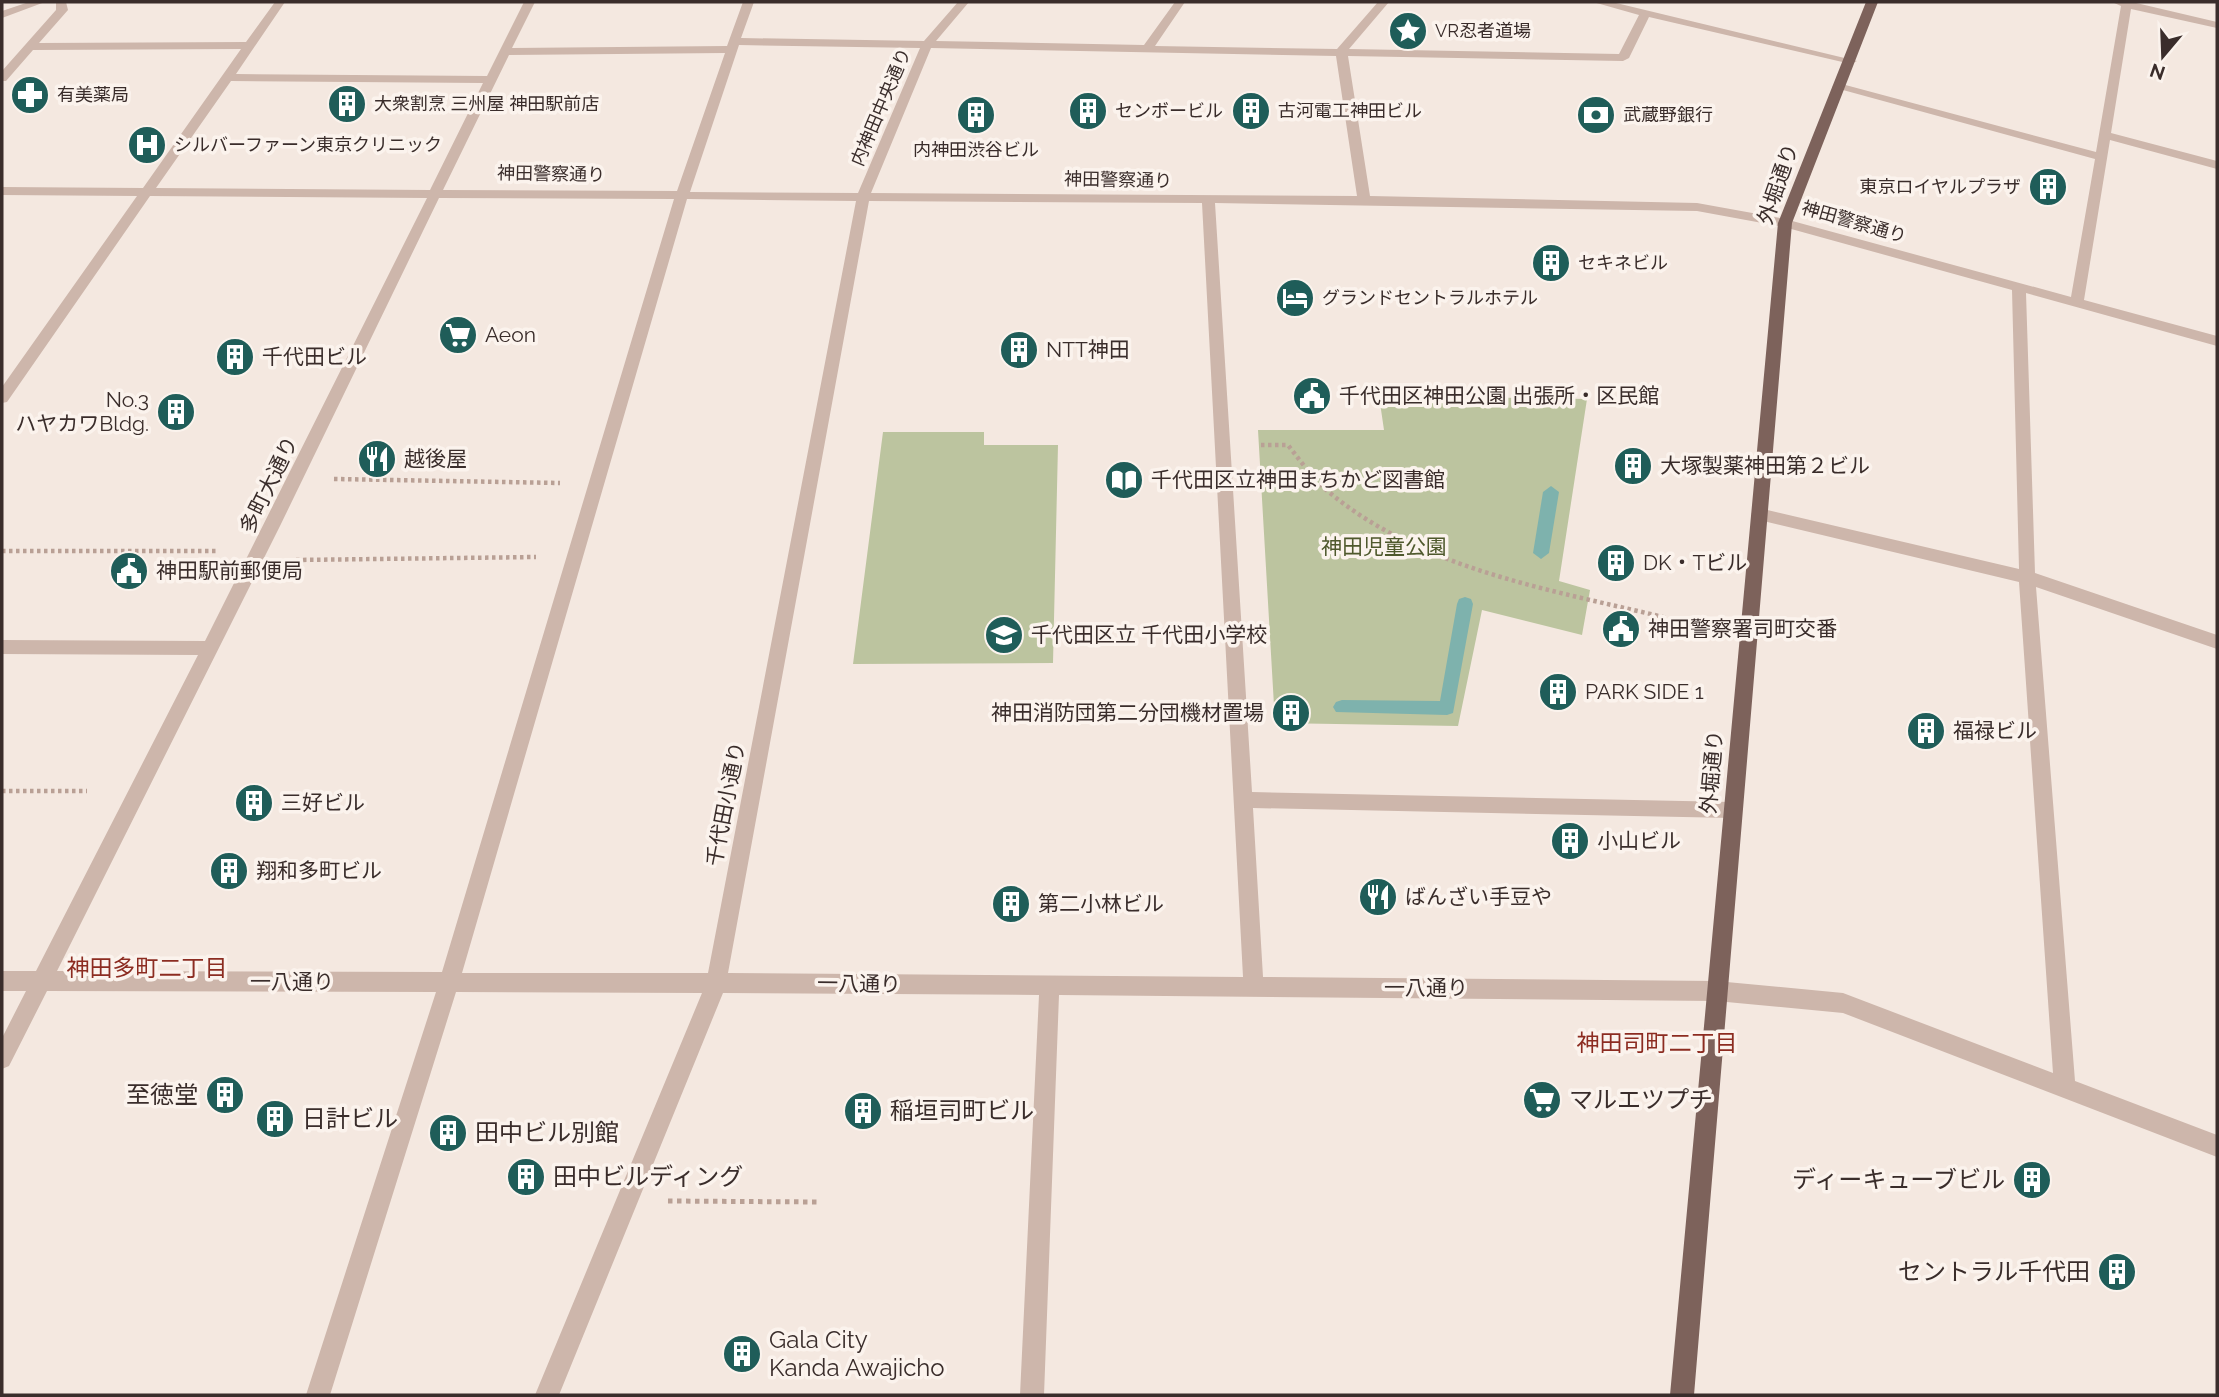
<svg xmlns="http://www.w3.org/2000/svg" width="2219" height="1397" font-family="Raleway,'Noto Sans JP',sans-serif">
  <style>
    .green { fill: #bcc49f }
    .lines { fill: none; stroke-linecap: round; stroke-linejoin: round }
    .stream { fill: #7eb2ad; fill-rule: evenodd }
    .path-far1 { stroke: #b9a095; stroke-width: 4.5; stroke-dasharray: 3.5 3.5; stroke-linecap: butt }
    .path { stroke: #b9a095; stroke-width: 5; stroke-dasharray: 4.5 4.5; stroke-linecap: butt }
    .minor { fill: #cdb6ab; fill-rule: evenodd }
    .major { fill: #7d625b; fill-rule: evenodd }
    .labels { text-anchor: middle; stroke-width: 7; stroke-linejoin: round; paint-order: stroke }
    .far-poi-label { font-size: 18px; fill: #3a2d2b; stroke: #fbf3ed; text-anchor: start }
    .far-street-label { font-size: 18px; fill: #3a2d2b; stroke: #fbf3ed }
    .street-label { font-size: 21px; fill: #3a2d2b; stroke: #fbf3ed }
    .poi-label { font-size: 21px; fill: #3a2d2b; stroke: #fbf3ed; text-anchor: start }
    .park-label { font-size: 21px; fill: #4f592d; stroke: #fbf3ed }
    .neighbourhood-label { font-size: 23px; fill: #8c2c21; stroke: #fbf3ed }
    .near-poi-label { font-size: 24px; fill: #3a2d2b; stroke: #fbf3ed; text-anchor: start }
  </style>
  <rect width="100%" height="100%" fill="#f4e8e0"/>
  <path class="green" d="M1379,396L1587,399L1559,581L1590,590L1582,635L1482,610L1458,726L1275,723L1258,430H1384Z
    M883,432H984V445H1058L1053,663L853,664Z"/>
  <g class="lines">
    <path class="stream" d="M1551,486L1559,492L1549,553L1541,559L1533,553L1543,492Z
      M1465,597L1471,599L1473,604L1453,713L1447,715L1336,712L1333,707L1336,702L1342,700L1440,701L1457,604L1459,599Z"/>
    <path class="path-far1" d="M1261,445H1288C1301,462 1314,480 1330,493C1423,570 1553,590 1667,618
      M334,479L560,483
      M2,551H218
      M296,560L536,557
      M2,791H87"/>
    <path class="path" d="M668,1201L818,1202"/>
    <path class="minor" d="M29,2H45L2,18V11Z
      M56,2H66L68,10L39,43L246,42L275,2H285L236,74L487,76L524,2H535L512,48L727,46L743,2H754L741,38L924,41L958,2H969L936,41L1144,45L1175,2H1185L1155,46L1337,49L1378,2H1389L1349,49L1619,54L1639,15L1593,2H1612L1857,61L1851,64L1649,17L1629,58L1623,61L1348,56L1370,196L1697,203L1785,219L2071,297L2095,159L1832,87L1838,83L2096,152L2121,6L2112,2H2132L2217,22V28L2131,9L2111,133L2217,161V169L2110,140L2084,300L2217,336V346L2026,293L2035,573L2217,635V649L2036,587L2075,1081L2217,1135V1157L1843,1013L1716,1001L1059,995L1044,1395H1020L1039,995L723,993L559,1395H535L702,993L456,992L330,1395H306L436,992L47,991L9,1066L2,1069V1038L26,991H2V971H36L198,655L2,654V640L205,641L427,198L150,196L7,402L2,403V387L137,196L2,195V187L143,188L241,49L33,50L6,81H2V71L56,10ZM739,45L920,48L858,193L690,192ZM931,48L1336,56L1357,196L871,193ZM725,53L677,191L443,190L509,55ZM231,81L483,83L430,190L156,188ZM439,198L674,199L442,972L57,971L280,526ZM687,199L856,201L708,973H462ZM869,201L1202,203L1243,977L728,973ZM1215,203L1697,211L1784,227L2012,290L2019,569L1759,508L1751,514L1759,520L2019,582L2053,1073L1843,993L1716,981L1263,977L1253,808L1732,818L1739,816L1741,810L1739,804L1732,802L1252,792Z"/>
    <path class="major" d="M1866,2H1878L1792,223L1694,1395H1670L1778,223Z"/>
  </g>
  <defs>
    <symbol id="sight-disc" viewBox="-11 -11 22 22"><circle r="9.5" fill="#1f5d59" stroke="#fbf3ed"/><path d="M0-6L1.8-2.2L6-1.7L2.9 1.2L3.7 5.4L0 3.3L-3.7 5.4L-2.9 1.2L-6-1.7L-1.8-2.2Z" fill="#fff"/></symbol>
    <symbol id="pharmacy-disc" viewBox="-11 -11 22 22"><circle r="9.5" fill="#1f5d59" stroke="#fbf3ed"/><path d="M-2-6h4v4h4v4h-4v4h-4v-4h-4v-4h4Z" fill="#fff"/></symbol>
    <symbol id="building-disc" viewBox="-11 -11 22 22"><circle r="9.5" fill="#1f5d59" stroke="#fbf3ed"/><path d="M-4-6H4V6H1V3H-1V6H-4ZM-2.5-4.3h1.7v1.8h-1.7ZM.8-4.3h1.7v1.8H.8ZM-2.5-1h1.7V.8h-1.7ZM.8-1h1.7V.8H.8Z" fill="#fff"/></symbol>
    <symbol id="bank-disc" viewBox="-11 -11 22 22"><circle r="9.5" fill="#1f5d59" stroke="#fbf3ed"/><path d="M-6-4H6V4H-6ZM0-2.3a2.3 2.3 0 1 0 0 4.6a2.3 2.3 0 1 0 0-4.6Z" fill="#fff"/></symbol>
    <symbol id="hospital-disc" viewBox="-11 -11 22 22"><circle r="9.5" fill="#1f5d59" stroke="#fbf3ed"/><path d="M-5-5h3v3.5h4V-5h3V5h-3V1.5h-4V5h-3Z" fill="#fff"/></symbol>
    <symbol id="hotel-disc" viewBox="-11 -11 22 22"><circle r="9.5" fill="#1f5d59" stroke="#fbf3ed"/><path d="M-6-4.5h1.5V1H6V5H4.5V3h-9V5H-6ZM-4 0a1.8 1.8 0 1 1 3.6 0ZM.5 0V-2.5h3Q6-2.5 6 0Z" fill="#fff"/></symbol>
    <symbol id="supermarket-disc" viewBox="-11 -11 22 22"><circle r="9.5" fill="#1f5d59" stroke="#fbf3ed"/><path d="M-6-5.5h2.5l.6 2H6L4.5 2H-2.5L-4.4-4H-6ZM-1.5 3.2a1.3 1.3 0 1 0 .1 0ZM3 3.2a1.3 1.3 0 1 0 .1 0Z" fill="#fff"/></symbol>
    <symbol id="civic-disc" viewBox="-11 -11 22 22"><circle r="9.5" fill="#1f5d59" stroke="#fbf3ed"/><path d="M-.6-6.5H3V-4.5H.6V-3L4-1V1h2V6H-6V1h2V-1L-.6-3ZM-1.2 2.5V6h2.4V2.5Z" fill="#fff"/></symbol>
    <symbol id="restaurant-disc" viewBox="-11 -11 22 22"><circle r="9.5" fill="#1f5d59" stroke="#fbf3ed"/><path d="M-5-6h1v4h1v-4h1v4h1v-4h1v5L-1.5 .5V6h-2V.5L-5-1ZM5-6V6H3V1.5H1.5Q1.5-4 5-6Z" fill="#fff"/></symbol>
    <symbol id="library-disc" viewBox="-11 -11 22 22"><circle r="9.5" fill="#1f5d59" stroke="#fbf3ed"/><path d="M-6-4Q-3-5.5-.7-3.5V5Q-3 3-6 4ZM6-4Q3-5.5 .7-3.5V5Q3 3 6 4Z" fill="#fff"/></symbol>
    <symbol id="school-disc" viewBox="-11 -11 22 22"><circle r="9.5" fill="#1f5d59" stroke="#fbf3ed"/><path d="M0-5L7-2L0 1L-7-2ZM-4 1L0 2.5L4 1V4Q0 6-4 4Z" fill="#fff"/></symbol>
  </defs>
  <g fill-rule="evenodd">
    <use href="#sight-disc" x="1386" y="9" width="44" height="44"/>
    <use href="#pharmacy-disc" x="8" y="73" width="44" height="44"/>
    <use href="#building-disc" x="325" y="82" width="44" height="44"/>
    <use href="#building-disc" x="1066" y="89" width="44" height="44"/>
    <use href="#building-disc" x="1229" y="89" width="44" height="44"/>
    <use href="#building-disc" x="954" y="93" width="44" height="44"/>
    <use href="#bank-disc" x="1574" y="93" width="44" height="44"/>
    <use href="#hospital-disc" x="125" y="123" width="44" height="44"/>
    <use href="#building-disc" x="2026" y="165" width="44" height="44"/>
    <use href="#building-disc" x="1529" y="241" width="44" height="44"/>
    <use href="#hotel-disc" x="1273" y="276" width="44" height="44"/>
    <use href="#supermarket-disc" x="436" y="313" width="44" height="44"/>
    <use href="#building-disc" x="997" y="328" width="44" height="44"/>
    <use href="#building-disc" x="213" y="335" width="44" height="44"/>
    <use href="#civic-disc" x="1290" y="374" width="44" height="44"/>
    <use href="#building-disc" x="154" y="390" width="44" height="44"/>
    <use href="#restaurant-disc" x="355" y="437" width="44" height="44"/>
    <use href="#building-disc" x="1611" y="444" width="44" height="44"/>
    <use href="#library-disc" x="1102" y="458" width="44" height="44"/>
    <use href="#building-disc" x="1594" y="541" width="44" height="44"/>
    <use href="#civic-disc" x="107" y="549" width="44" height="44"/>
    <use href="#civic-disc" x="1599" y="607" width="44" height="44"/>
    <use href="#school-disc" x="982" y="613" width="44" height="44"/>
    <use href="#building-disc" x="1536" y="670" width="44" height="44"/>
    <use href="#building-disc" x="1269" y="691" width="44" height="44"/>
    <use href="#building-disc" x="1904" y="709" width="44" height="44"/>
    <use href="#building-disc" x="232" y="781" width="44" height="44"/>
    <use href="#building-disc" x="1548" y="819" width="44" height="44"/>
    <use href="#building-disc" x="207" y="849" width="44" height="44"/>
    <use href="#restaurant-disc" x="1356" y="875" width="44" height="44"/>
    <use href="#building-disc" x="989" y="882" width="44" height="44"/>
    <use href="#building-disc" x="203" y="1073" width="44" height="44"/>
    <use href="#supermarket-disc" x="1520" y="1078" width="44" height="44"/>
    <use href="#building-disc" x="841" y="1089" width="44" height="44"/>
    <use href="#building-disc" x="253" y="1097" width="44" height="44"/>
    <use href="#building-disc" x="426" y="1111" width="44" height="44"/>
    <use href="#building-disc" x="504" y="1155" width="44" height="44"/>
    <use href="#building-disc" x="2010" y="1158" width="44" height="44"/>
    <use href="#building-disc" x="2095" y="1250" width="44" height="44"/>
    <use href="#building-disc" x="720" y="1332" width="44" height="44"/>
  </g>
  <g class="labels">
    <g class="far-poi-label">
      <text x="1435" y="37">VR忍者道場</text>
      <text x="57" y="101">有美薬局</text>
      <text x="374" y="110">大衆割烹 三州屋 神田駅前店</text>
      <text x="1115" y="117">センボービル</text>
      <text x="1278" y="117">古河電工神田ビル</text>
      <text x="1623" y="121">武蔵野銀行</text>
      <text x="174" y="151">シルバーファーン東京クリニック</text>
      <text x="976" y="156" text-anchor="middle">内神田渋谷ビル</text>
      <text x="2021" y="193" text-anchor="end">東京ロイヤルプラザ</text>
      <text x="1578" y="269">セキネビル</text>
      <text x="1322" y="304">グランドセントラルホテル</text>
    </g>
    <g class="far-street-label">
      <text transform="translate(881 107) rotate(-67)" y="6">内神田中央通り</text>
      <text transform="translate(551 174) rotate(1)" y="6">神田警察通り</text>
      <text transform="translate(1118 180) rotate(1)" y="6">神田警察通り</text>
      <text transform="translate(1854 222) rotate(16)" y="6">神田警察通り</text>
    </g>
    <g class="street-label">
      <text transform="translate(1778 184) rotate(-71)" y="7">外堀通り</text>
      <text transform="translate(269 485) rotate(-64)" y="7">多町大通り</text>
      <text transform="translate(1712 772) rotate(-85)" y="7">外堀通り</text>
      <text transform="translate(726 804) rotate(-79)" y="7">千代田小通り</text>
      <text x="292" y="989">一八通り</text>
      <text transform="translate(859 984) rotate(1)" y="7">一八通り</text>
      <text x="1426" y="995">一八通り</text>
    </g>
    <g class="poi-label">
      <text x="485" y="342">Aeon</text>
      <text x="1046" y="357">NTT神田</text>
      <text x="262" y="364">千代田ビル</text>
      <text x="1339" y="403">千代田区神田公園 出張所・区民館</text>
      <text x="149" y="407" text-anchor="end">No.3<tspan x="149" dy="24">ハヤカワBldg.</tspan></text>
      <text x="404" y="466">越後屋</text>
      <text x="1660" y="473">大塚製薬神田第２ビル</text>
      <text x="1151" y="487">千代田区立神田まちかど図書館</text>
      <text x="1643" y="570">DK・Tビル</text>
      <text x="156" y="578">神田駅前郵便局</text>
      <text x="1648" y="636">神田警察署司町交番</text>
      <text x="1031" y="642">千代田区立 千代田小学校</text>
      <text x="1585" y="699">PARK SIDE 1</text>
      <text x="1264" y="720" text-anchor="end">神田消防団第二分団機材置場</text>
      <text x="1953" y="738">福禄ビル</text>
      <text x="281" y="810">三好ビル</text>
      <text x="1597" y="848">小山ビル</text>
      <text x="256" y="878">翔和多町ビル</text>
      <text x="1405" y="904">ばんざい手豆や</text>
      <text x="1038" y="911">第二小林ビル</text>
    </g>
    <g class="park-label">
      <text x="1384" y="554">神田児童公園</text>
    </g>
    <g class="neighbourhood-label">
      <text x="147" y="976">神田多町二丁目</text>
      <text x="1657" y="1051">神田司町二丁目</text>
    </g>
    <g class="near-poi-label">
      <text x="198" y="1103" text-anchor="end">至徳堂</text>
      <text x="1569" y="1108">マルエツプチ</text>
      <text x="890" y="1119">稲垣司町ビル</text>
      <text x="302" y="1127">日計ビル</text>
      <text x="475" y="1141">田中ビル別館</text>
      <text x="553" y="1185">田中ビルディング</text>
      <text x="2005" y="1188" text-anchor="end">ディーキューブビル</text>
      <text x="2090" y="1280" text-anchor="end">セントラル千代田</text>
      <text x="769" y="1348">Gala City<tspan x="769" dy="28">Kanda Awajicho</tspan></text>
    </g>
  </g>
  <rect width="2219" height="1397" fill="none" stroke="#3a2d2b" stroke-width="7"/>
  <g transform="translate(2163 56) rotate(199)" stroke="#fbf3ed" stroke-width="5" paint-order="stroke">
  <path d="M0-5L12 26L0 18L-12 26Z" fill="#3a2d2b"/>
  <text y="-10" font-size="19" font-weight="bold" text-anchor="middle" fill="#3a2d2b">N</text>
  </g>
</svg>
